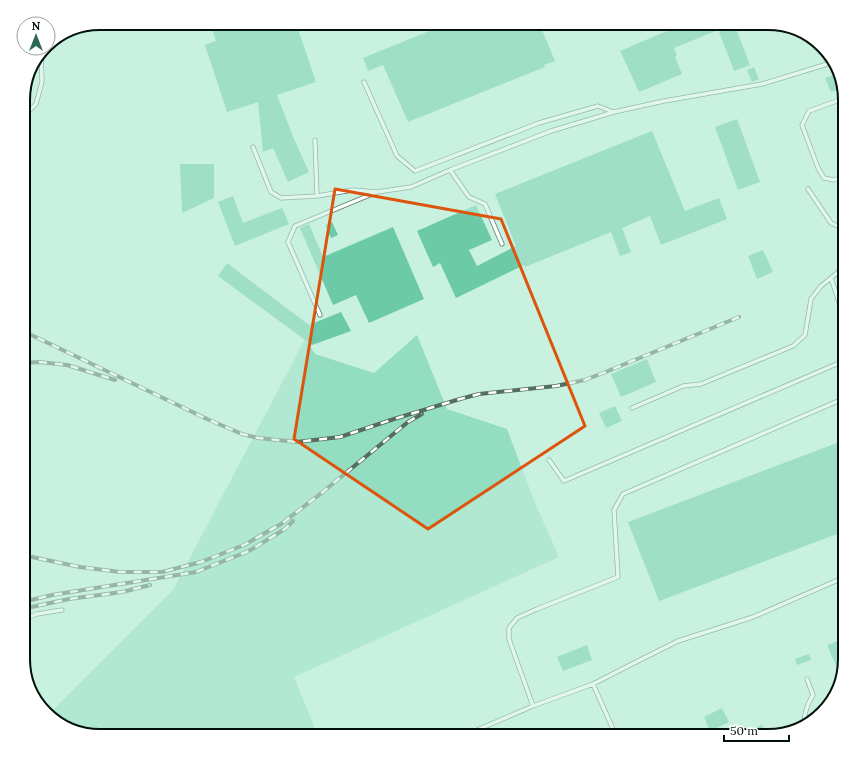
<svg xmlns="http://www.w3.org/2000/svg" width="868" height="759" font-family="Lora,serif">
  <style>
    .green { fill: #93ddc1 }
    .building { fill: #6dcaa9 }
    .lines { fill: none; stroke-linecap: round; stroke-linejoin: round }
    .service-casing { stroke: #54796a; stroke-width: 5 }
    .service { stroke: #fff; stroke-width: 3.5 }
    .rail-casing { stroke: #546d62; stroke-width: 4 }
    .rail { stroke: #fff; stroke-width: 2.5; stroke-dasharray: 8; stroke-linecap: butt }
    .marked { fill: none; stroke: #dd550c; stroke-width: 3; stroke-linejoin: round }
    .rim { fill: none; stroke: #03110b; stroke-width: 2 }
  </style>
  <rect width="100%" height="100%" fill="#c8f1e0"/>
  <path class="green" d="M417,335L447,409L507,429L535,503L559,557L294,677L318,736H100L71,730L48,715L173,590L305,339L315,354L374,373Z"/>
  <path class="building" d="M210,23H296L316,82L277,95L294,139L309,172L288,182L273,148L263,152L258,102L227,112L205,45L216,41Z
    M449,23H539L555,61L544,65L545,67L408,122L383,65L368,71L363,58Z
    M691,23H715L718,30L674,48L677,56L675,57L682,74L639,92L620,51L667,31V32Z
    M735,26L750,65L734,71L719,32Z
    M754,67L759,79L752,82L747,70Z
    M840,73L843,88L831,92L825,78Z
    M737,119L760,182L738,190L715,127Z
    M652,131L685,211L719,198L727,219L661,245L650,216L622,228L631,252L620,256L611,232L525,267L524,265L456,298L440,263L433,267L417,231L476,205L492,240L469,250L477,266L516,246L495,194Z
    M180,164H214V198L182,213Z
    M233,196L243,223L282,208L289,224L235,246L218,202Z
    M332,222L338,235L331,238L325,225Z
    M309,224L323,257L393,227L424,299L369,323L356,295L333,305L300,228Z
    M763,250L773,272L757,279L748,256Z
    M227,263L309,325L341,312L351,331L312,345L218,276Z
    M647,359L656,382L621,397L611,374Z
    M615,406L622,421L606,428L599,413Z
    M845,440V531L659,601L628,522Z
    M845,638V664L840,675L827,645Z
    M587,645L592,660L563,671L557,657Z
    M809,654L811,660L797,665L795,659Z
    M722,708L729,722L710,731L704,717Z
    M762,725L767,736H737Z"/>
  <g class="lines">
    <defs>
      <path id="service" d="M364,82L397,156L415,171L539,123L598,106L613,112
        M845,98L809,111L802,125L818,168L824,178L834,180L845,176
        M23,117L36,104L42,82L41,53
        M315,140L317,196L353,190L376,192
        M253,147L271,192L281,198L317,196
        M450,170L469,197L485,204L502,244
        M808,189L831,223L845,229
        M320,315L288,242L295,226L377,192L411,187L450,170L551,131L614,112L664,101L762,84L834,62
        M845,320L831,278L845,266
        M632,408L683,386L701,384L793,346L805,335L811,299L821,286L831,278
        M549,460L564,481L839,363L845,357
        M23,619L37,614L62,610
        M593,684L616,736
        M533,706L509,639V628L517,618L537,609L618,577L614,510L623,494L845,398
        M806,725L804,722C805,711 807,705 813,695L807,679
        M778,733L804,722
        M463,736L533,706L593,684L634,663L678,641L753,617L845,577"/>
    </defs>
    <use href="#service" class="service-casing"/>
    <use href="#service" class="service"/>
    <defs>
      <path id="rail" d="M23,331L207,419L242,434L258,438L297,442L340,437L394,419L460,399L479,394L556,386L585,380L608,371L739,317
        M23,363L39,362L67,365L115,380
        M23,557H32L80,567L120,572H162L201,562L244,545L281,524L319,495L408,422L422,414
        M23,602L52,595L196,572L249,551L285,529L293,521
        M23,609L36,606L69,599L122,592L150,585"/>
    </defs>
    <use href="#rail" class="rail-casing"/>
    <use href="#rail" class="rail"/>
  </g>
  <path d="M0 0H868V759H0ZM335,189L501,219L585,426L428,529L294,439Z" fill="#c8f1e0" fill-opacity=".55" fill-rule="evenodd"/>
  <path class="marked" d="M335,189L501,219L585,426L428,529L294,439Z"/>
  <path d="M0 0H868V759H0ZM100 30H768A70 70 0 0 1 838 100V659A70 70 0 0 1 768 729H100A70 70 0 0 1 30 659V100A70 70 0 0 1 100 30Z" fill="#fff" fill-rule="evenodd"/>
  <path class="rim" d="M100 30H768A70 70 0 0 1 838 100V659A70 70 0 0 1 768 729H100A70 70 0 0 1 30 659V100A70 70 0 0 1 100 30Z"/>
  <g transform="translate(36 36)"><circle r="19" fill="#ffffff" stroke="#9aa09d"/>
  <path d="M0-3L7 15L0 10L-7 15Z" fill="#2c6954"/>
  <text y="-6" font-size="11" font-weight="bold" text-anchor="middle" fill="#03110b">N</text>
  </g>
  <path d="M724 735v6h65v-6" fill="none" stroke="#03110b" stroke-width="2"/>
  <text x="730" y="735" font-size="12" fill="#03110b" stroke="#ffffff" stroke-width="3" paint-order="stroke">50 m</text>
</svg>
